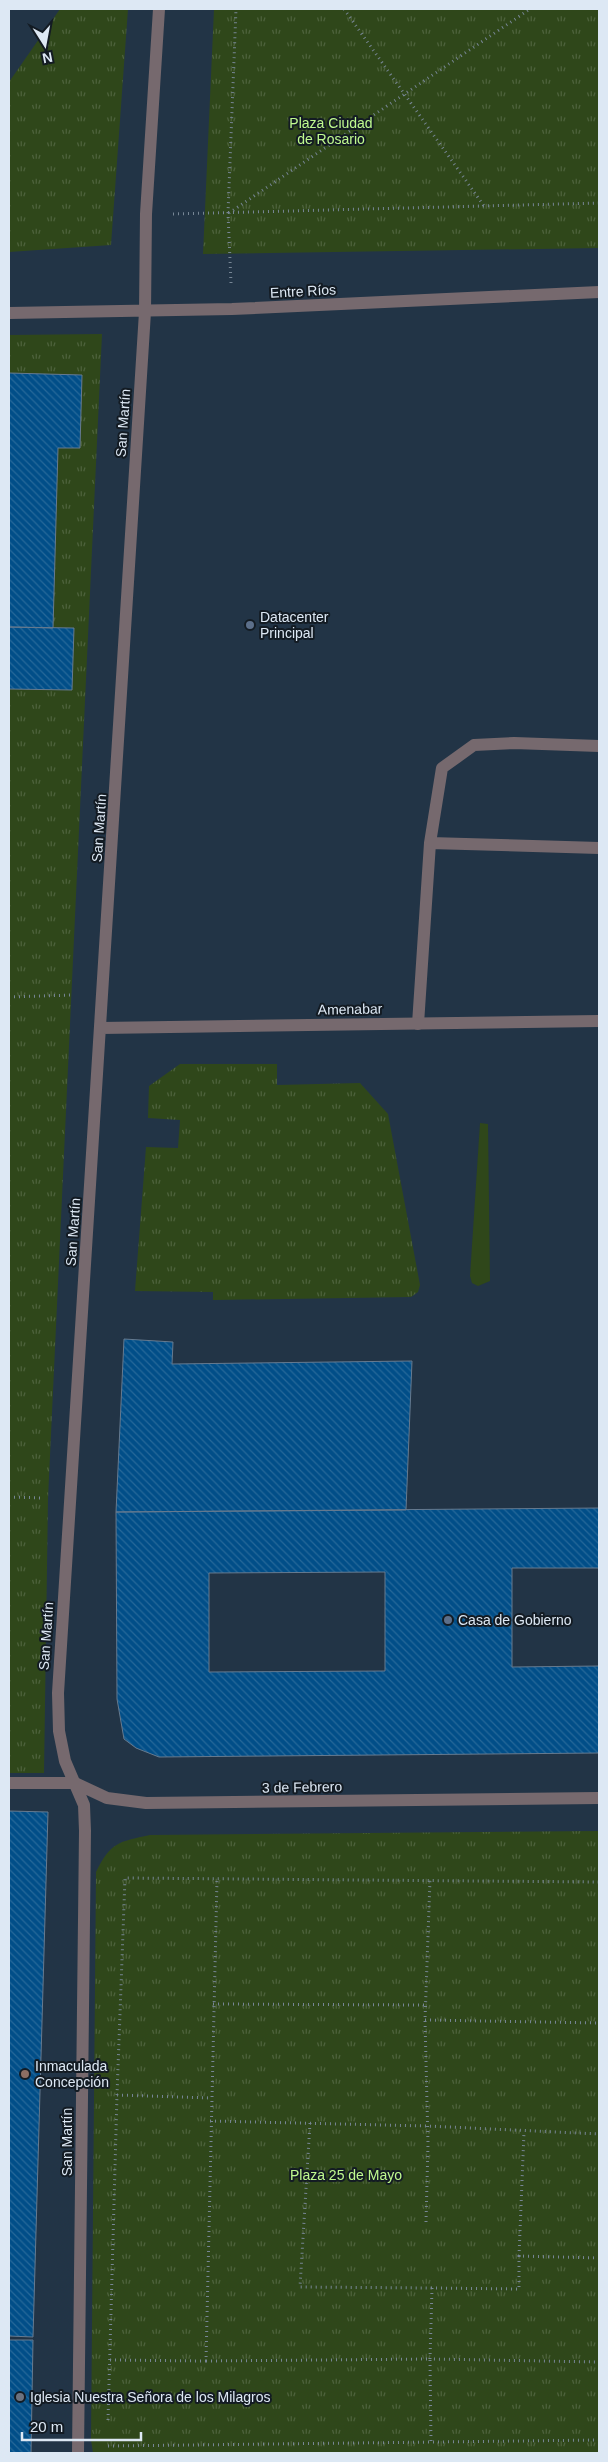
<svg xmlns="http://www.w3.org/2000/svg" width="608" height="2462" font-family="Helvetica,sans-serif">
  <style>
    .green { fill: #2f471a }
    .park { fill: url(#park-tufts) }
    .building { fill: url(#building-back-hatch); stroke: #667a8f; fill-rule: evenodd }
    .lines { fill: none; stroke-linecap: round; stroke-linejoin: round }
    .path { stroke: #778695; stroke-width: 3; stroke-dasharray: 1 4; stroke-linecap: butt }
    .lane { stroke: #76696e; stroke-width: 12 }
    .street { stroke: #76696e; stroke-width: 12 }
    .service-dot { fill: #5c6f8a; stroke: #131b23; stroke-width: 2 }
    .education-dot { fill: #8d6e63; stroke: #131b23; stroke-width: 2 }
    .worship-dot { fill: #6b7280; stroke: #131b23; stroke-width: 2 }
    .labels { text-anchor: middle; stroke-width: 4; stroke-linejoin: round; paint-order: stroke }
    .park-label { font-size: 14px; fill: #bff98f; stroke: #131b23 }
    .street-label { font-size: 14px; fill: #dde8f4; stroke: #131b23 }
    .poi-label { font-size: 14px; fill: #dde8f4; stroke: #131b23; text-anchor: start }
  </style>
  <defs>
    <pattern id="park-tufts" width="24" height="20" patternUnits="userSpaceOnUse" patternTransform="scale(1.25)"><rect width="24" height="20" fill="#2f471a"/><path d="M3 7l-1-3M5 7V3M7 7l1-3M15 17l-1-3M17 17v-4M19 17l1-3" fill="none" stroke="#4d623c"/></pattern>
    <pattern id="building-back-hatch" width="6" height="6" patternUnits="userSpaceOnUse" patternTransform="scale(1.25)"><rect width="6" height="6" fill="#014e88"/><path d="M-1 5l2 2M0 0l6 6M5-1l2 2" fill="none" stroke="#266899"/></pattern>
  </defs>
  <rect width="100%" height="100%" fill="#223446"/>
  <path class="green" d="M480,1123L488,1124L490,1281L478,1286L472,1283L470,1276Z"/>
  <path class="park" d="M60,9H128L111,245L9,252V82Z
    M214,9H599V248L203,254Z
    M102,334L48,1499L44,1773H9V335Z
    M180,1064H277V1085L360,1083L388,1114L420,1285L418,1292L411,1297L213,1300V1292L135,1291L146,1147L178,1148L180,1120L148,1118L149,1086Z
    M599,1831V2453H93L91,2440L96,1872C111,1842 118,1842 150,1835Z"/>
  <path class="building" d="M9,373L82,375L80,448H58L53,628L9,627Z
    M9,627L74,628L72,690L9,689Z
    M124,1339L173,1342L172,1364L412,1361L406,1510L116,1512Z
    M599,1508V1568H512V1667L599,1666V1753L159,1757L136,1748L124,1739L117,1699L116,1512ZM385,1572V1671L209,1672V1573Z
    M9,1811L48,1812L33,2337L9,2336Z
    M9,2340H33L31,2453H9Z"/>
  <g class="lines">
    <path class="path" d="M344,9L484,206
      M229,213L530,9
      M173,214L599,203
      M231,283L228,213L236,9
      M9,997L72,995
      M9,1497L43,1498
      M213,2004L426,2005
      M425,2020L599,2023
      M117,2095L211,2098
      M210,2121L427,2126L599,2134
      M310,2123L300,2287L432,2288
      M426,2222L428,2144L425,2020L430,1880
      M519,2256L524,2132
      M599,2258L519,2256V2289L432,2288L430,2359L599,2362
      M110,2360L206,2361L217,1880
      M206,2361L430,2359L431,2443
      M108,2420L117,2095L125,1878L599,1882
      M108,2446L599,2440"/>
    <path class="lane" d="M430,843L599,848
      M418,1024L430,843L442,768L474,745L514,743L599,746"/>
    <path class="street" d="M9,313L232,309L599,292
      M101,1028L599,1021
      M9,1783H75L107,1798L146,1803L599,1798
      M78,2453L85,1831L84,1805L65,1761L59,1731L58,1693L145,312L146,214L159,9"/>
  </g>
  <g class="service-dot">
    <circle cx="250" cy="625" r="5"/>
    <circle cx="448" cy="1620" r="5"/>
  </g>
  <circle class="education-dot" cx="25" cy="2074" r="5"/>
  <circle class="worship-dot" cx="20" cy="2397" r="5"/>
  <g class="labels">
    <g class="park-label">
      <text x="331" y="128">Plaza Ciudad<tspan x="331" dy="16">de Rosario</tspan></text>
      <text x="346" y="2180">Plaza 25 de Mayo</text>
    </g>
    <g class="street-label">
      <text transform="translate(303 291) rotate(-3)" y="5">Entre Ríos</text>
      <text transform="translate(123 423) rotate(-86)" y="5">San Martín</text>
      <text transform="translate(99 828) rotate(-86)" y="5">San Martín</text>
      <text transform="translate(350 1009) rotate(-1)" y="5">Amenabar</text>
      <text transform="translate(73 1232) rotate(-86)" y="5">San Martín</text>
      <text transform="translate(46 1636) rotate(-86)" y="5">San Martín</text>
      <text transform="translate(302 1787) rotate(-1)" y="5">3 de Febrero</text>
      <text transform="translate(67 2142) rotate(-90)" y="5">San Martín</text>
    </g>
    <g class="poi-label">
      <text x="260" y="622">Datacenter<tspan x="260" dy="16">Principal</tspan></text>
      <text x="458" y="1625">Casa de Gobierno</text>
      <text x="35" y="2071">Inmaculada<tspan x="35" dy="16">Concepción</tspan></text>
      <text x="30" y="2402">Iglesia Nuestra Señora de los Milagros</text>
    </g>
  </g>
  <rect width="608" height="2462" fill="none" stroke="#dde8f4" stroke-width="20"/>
  <g transform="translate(45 45) rotate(169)" stroke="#131b23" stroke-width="4" paint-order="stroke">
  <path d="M0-4L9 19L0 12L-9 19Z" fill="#dde8f4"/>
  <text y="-8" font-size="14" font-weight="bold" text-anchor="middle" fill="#dde8f4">N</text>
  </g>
  <path d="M22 2432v8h119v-8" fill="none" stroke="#dde8f4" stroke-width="2.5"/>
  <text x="30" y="2432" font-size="15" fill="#dde8f4" stroke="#131b23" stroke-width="4" paint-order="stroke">20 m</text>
</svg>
